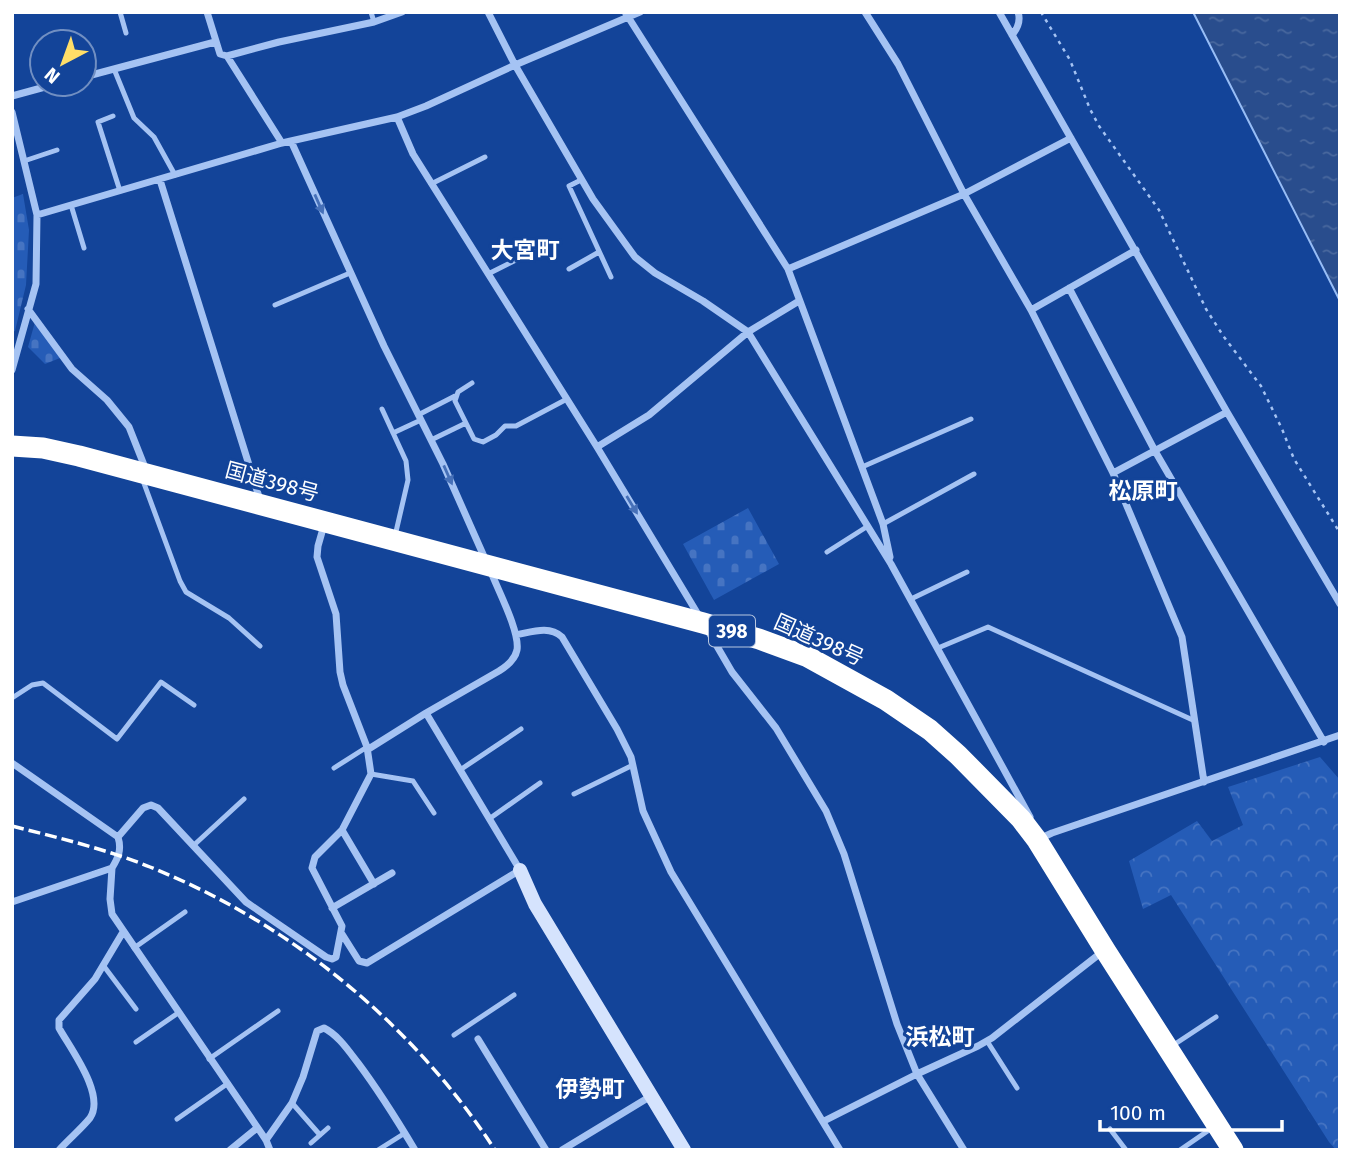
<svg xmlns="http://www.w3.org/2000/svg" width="1352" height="1162" font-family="'Fira Sans','Noto Sans JP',sans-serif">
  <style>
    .forest { fill: url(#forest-crowns) }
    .cemetery { fill: url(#cemetery-stones) }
    .water { fill: url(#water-ripples); stroke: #97bdf6; stroke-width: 2 }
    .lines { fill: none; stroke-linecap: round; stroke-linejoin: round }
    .path { stroke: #a5c3f3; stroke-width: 2.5; stroke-dasharray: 3.5 5; stroke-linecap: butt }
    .lane { stroke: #a5c3f3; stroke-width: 5 }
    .street { stroke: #a5c3f3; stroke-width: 7 }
    .secondary { stroke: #d5e3fd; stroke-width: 14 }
    .highway { stroke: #fff; stroke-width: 21 }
    .rail { stroke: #fff; stroke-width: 3.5; stroke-dasharray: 12 5; stroke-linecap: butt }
    .oneway { fill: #4670b8 }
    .labels { text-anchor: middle; stroke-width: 6; stroke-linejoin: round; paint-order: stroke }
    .shield { fill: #134499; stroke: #b8c7e0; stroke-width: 2 }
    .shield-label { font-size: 19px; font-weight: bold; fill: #fff }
    .street-label { font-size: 21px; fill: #fff; stroke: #134499 }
    .neighbourhood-label { font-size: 23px; font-weight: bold; fill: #fff; stroke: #134499 }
  </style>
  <defs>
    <pattern id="forest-crowns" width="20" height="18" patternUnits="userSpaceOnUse" patternTransform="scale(1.75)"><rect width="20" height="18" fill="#255cb7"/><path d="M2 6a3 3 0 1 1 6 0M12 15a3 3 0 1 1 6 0" fill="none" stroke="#4674c2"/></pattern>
    <pattern id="cemetery-stones" width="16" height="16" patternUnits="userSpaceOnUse" patternTransform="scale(1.75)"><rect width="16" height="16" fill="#255cb7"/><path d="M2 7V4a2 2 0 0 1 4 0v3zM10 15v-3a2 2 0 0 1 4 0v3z" fill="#4674c2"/></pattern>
    <pattern id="water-ripples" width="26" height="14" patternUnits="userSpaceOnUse" patternTransform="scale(1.75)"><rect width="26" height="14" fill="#294d8d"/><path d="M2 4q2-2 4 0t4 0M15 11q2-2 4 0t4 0" fill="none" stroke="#49689e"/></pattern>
  </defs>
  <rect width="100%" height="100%" fill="#134499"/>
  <path class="forest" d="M1320,757L1340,780V1150H1336L1329,1142L1171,895L1143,909L1129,861L1197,821L1212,841L1243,825L1228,787Z"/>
  <path class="cemetery" d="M23,194L29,230L26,285L15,331L12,332V198Z
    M35,322L60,358L45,364L28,347Z
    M748,508L779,564L714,600L683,544Z"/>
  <path class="water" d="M1193,12H1340V301Z"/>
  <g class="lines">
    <path class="path" d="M1041,12L1070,60L1090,109L1099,126L1159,210L1206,309L1224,337L1261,386L1282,429L1294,459L1340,533"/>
    <path class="lane" d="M120,12L126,33
      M371,12L374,22
      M114,69L134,118L154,137L175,175
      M113,116L98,122L120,191
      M24,161L57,150
      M581,180L569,186L611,277
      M431,184L485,157
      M71,205L84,248
      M569,269L599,252
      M488,274L548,244
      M275,305L350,273
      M472,383L458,392L455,401L474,439L483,442L496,435L505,426H516L567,399
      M382,409L406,461L408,480L395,536
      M418,415L455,396
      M393,433L421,420
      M431,440L466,423
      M862,467L971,419
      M142,478L180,581L186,592L229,618L260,646
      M883,524L974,474
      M827,552L868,526
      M911,599L967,572
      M938,648L988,627L1195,721
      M12,698L32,685L43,683L117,739L161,682L194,705
      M334,768L367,747
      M460,770L521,729
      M371,774L413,781L434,813
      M574,794L633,765
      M489,819L540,783
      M194,845L244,799
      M134,948L185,912
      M103,965L136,1009
      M454,1035L514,995
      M987,1041L1017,1088
      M136,1042L178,1013
      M1172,1046L1216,1017
      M209,1059L278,1011
      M292,1103L320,1135
      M177,1119L227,1084
      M1110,1129L1126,1150
      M311,1143L328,1128
      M378,1150L405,1133
      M1180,1150L1212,1128"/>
    <path class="street" d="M207,12L220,54L227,56L279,42L374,22L402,12
      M488,12L515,65L593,199L635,257L655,273L703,301L748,332L891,564L1030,817
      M625,12L788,269L883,524L890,557
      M865,12L898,64L964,194L1031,310L1113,473L1182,637L1204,782
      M999,12L1227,412L1340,604
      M1012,35C1018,28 1021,21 1018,12
      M227,56L282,143
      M84,77L215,42
      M12,96L56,84
      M12,112L37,215L36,284L12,370
      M397,117L413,154L597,447L699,616
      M291,141L384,346L443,464L486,561
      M160,180L260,500
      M37,215L282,143L397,117L426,106L515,65L640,12
      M788,269L964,194L1071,138
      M1069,288L1155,451L1324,742
      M28,309L72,369L107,400L129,427L146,470
      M1031,310L1136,250
      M597,447L649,415L748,332L799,301
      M1113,473L1227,412
      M707,629L732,672L776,728L826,811L844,854L897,1024L917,1074L964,1150
      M516,635C532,632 549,625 562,637L617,729L631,757L643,811L671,872L840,1150
      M367,750L426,713L499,671C507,666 515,660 517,650C520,632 498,590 491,572
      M12,763L118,837C122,850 118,858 112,868L12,902
      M342,830L374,884
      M118,837L143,808L151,805L158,808L246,902L326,957L332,959L336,957L342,926L312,868L315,857L342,830L371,774L367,747L343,685L340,672L336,614L317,557L318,546L324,525
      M1039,839L1052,833L1340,735
      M112,868L110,899L112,914L266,1140L270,1150
      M332,908L392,873
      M342,934L359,961L367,963L520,870L426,713
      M478,1039L546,1150
      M824,1121L917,1074L978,1046L992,1038L1102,952
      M266,1140L292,1103L303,1077L317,1031L324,1028C338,1035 348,1050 358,1063C379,1091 397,1120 415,1150
      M59,1150C69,1139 81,1129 90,1118C106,1095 70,1048 59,1028V1020L95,979L123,932
      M230,1150L257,1128
      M562,1150L651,1096"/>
    <path class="secondary" d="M520,870L535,904L684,1150"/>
    <path class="highway" d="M12,446L43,448L79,456L703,623L759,639L808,657L886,700L930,730L958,755L1021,819L1037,840L1105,950L1233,1150"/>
    <path class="rail" d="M12,826C59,838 106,849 150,867C290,923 413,1024 495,1150"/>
  </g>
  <defs><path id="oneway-solid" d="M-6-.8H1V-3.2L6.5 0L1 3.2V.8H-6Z" transform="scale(1.75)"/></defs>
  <g class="oneway">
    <use href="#oneway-solid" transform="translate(319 204) rotate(66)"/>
    <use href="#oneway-solid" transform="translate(448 475) rotate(66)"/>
    <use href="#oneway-solid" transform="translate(632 505) rotate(59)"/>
  </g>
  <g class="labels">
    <rect class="shield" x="709" y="615.5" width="46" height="31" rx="5"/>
    <g class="shield-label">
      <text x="732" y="638">398</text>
    </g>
    <g class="street-label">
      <text transform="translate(272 482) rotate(15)" y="7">国道398号</text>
      <text transform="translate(819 640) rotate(24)" y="7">国道398号</text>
    </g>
    <g class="neighbourhood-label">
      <text x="525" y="258">大宮町</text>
      <text x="1143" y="499">松原町</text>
      <text x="940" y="1045">浜松町</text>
      <text x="590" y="1097">伊勢町</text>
    </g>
  </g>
  <rect width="1352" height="1162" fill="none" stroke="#ffffff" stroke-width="28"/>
  <g transform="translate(63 63) rotate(221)"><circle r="33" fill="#134499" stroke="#718fc2" stroke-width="2"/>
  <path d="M0-5L12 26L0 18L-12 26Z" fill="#ffde68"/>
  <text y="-10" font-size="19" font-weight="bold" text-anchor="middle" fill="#ffffff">N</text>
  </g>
  <path d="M1100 1120v10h182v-10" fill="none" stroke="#ffffff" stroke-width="3.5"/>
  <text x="1110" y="1120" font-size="21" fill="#ffffff" stroke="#134499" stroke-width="5" paint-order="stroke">100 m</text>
</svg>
